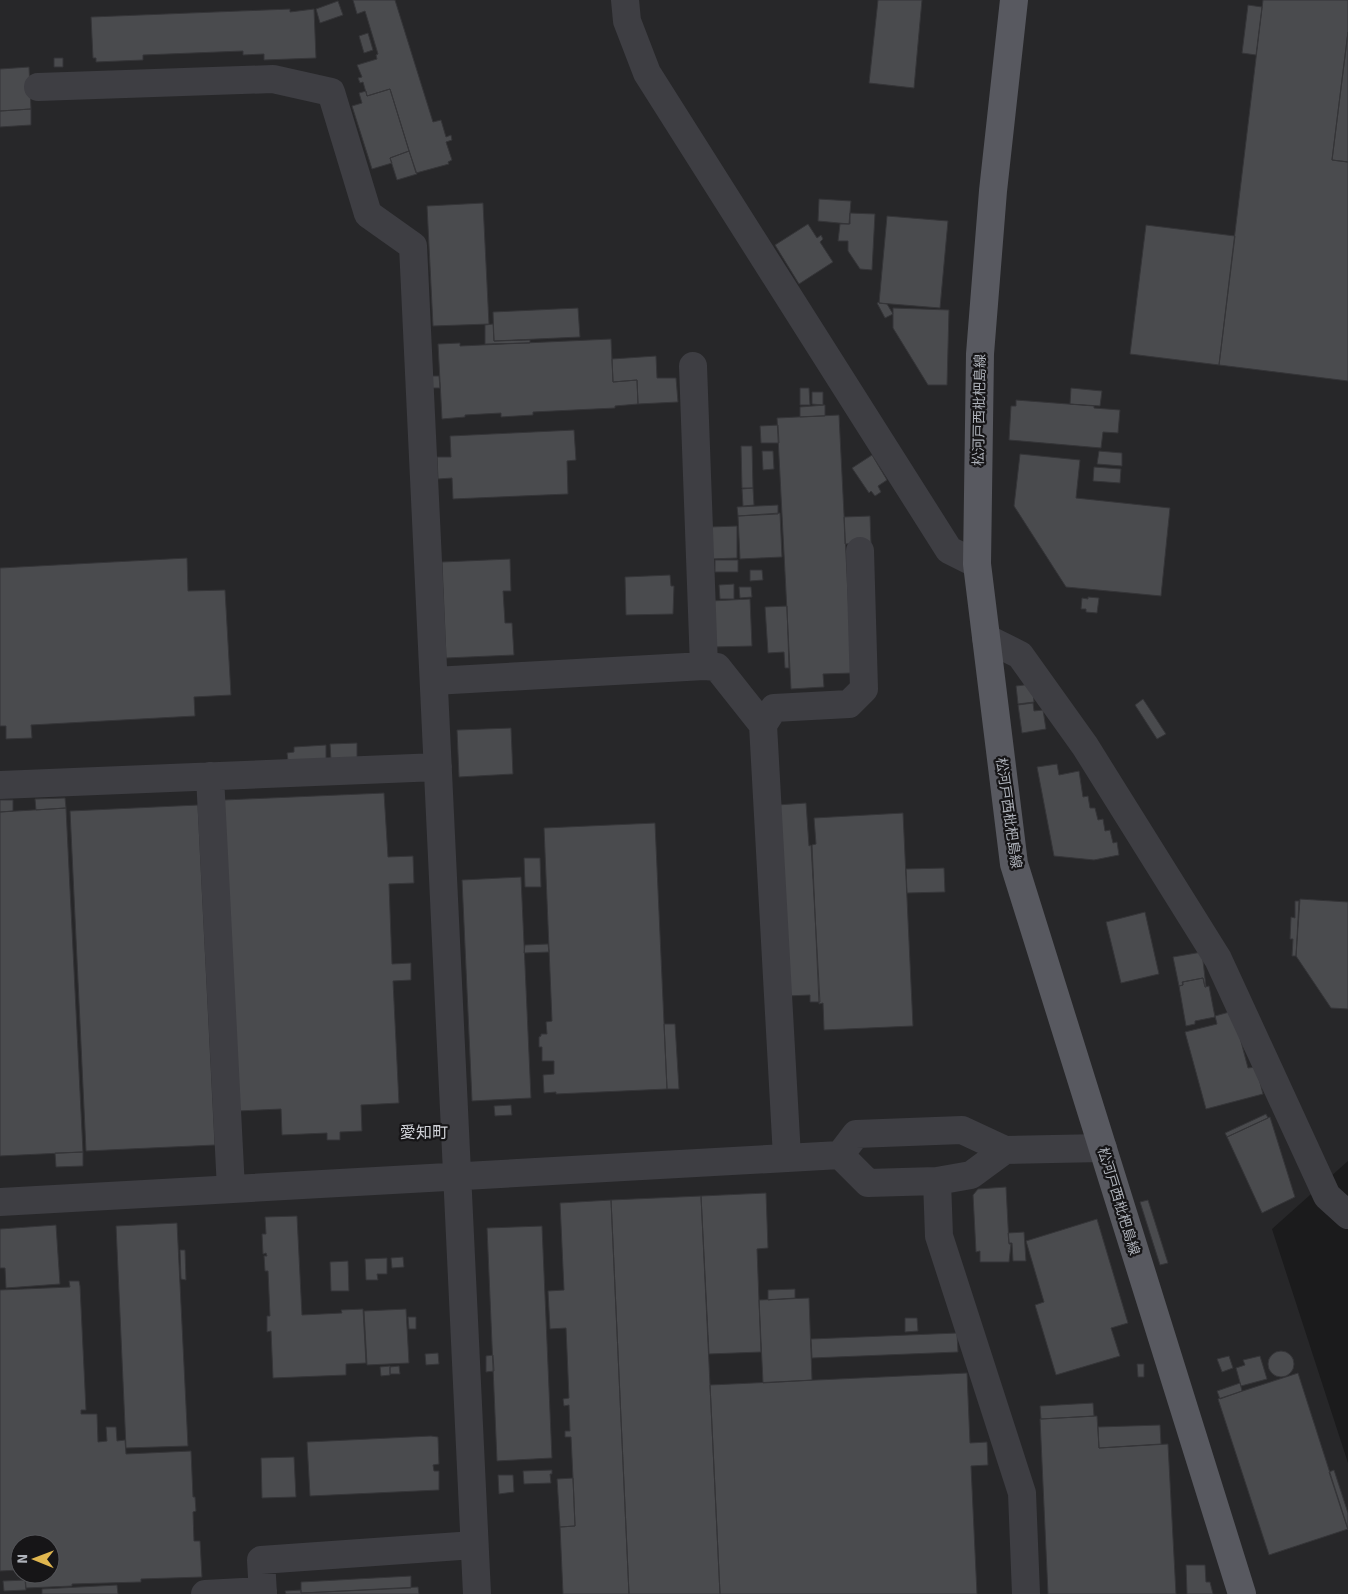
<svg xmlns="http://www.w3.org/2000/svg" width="1348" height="1594" font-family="Signika,'Noto Sans JP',sans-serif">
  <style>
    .built { fill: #272729; fill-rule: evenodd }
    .building { fill: #4a4b4e; stroke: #353538 }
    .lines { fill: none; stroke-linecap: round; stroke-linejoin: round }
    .minor { stroke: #3e3e43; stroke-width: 28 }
    .major { stroke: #585960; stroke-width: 28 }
    .labels { text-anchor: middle; stroke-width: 4.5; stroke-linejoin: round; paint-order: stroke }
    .street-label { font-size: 14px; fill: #aeb2ba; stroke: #161517 }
    .quarter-label { font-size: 16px; fill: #cfd1d7; stroke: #161517 }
  </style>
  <rect width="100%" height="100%" fill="#1b1b1c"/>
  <path class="built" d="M0,0H1348V1161L1272,1229L1348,1463V1594H0ZM20,1544H50V1574H20Z"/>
  <path class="building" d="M353,0H395L433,122L441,120L446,137L451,135L452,140L446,142L452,160L448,162L449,164L416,173L390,89L367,96L363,82L360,83L358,78L362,77L357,65L377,59L376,55L378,54L365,11L357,14Z
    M878,0H922L914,88L869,83Z
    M1263,0H1348V32L1332,160L1348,162V381L1219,365Z
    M338,1L343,15L320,23L316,9Z
    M1248,5L1262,7L1256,55L1242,53Z
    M290,9V12L314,9L316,58L264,60V54L243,55V51L143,55V60L96,62V58H93L91,17Z
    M1348,32V162L1332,160Z
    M368,33L373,50L364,53L359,36Z
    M54,58H63V67H54Z
    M29,67L31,109L0,111V69Z
    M390,89L409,151L390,158L392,163L372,169L352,106L362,103L359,93L366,91L367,96Z
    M31,109V125L0,127V111Z
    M409,151L417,174L397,180L390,158Z
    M819,199L851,201L849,224L818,221Z
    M483,203L489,324L433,326L427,206Z
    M850,213L875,214L872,270L860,269L848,251V241H838L840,224H850Z
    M887,216L948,221L940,308L879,303Z
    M808,224L817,238L821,235L823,239L820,242L833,262L799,284L775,245Z
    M1146,225L1235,236L1219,365L1130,354Z
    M880,302L879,303L887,304L893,314L885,318L877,303Z
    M578,308L580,337L494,341L493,312Z
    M893,308L949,310L947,385H928L893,328Z
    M493,324L494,341L530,340V343L485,344V325Z
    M611,339L613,382L637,380L638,404L615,406V408L533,412V415L501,417V413L465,415V417L442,419L438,344L460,343V346Z
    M656,356L657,378H676L678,402L638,404L637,380L613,382L612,359Z
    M431,376H439L440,388H431Z
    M800,388H809L810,405H800Z
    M1071,388L1102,391L1100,406L1070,404Z
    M812,392H823V405L812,404Z
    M1016,400L1094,406V408L1120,410L1118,433L1103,432L1101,448L1009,440L1011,406H1016Z
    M825,405V416L800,417V407Z
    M839,415L852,673L823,674L824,687L791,689L777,418Z
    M778,425L779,443H761L760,426Z
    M574,430L576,460L567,461L568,494L453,499L452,478L438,479L437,457H451L450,436Z
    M741,446H752L753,488H742Z
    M762,451H773L774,469L763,470Z
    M1099,451L1122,453V466L1097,464Z
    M1020,454L1080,460L1076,498L1170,508L1161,596L1066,587L1014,506Z
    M872,455L887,480L878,486L881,492L875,496L871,491L869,493L852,468Z
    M1094,467L1121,469L1120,483L1093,481Z
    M753,488L754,505L743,506L742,489Z
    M778,505V514L738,516L737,507Z
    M780,513L782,557L740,559L738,516Z
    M870,516L871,543L845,544L844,517Z
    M737,526V558L710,559V527Z
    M187,558L188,591L225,590L231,695L194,697L195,716L31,725L32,738L6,739V726H0V568Z
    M510,559L511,591H503L505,623H512L514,655L446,658L442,562Z
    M715,560H738V572H715Z
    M750,570H762L763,580L750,581Z
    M670,575L671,586H674L673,614L626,615L625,577Z
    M734,584V599H720L719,585Z
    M739,587H751L752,597L740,598Z
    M1088,597L1099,598L1097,613L1086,612V609H1081L1082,598L1088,599Z
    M750,599L752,646L713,647L711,601Z
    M787,606L789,668H785L784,652L768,653L765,607Z
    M1032,684L1034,702L1018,704L1016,686Z
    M1143,699L1166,734L1157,739L1135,705Z
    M1033,703L1034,711L1043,710L1046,729L1022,733L1018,705Z
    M511,728L513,774L459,777L457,730Z
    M357,743V759L331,760L330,744Z
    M326,745V760L288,761L287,753L294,752V747Z
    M1057,764L1059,775L1079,771L1083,797L1088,796L1090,808H1095L1098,820L1103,819L1105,831L1110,830L1113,843L1117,842L1119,855L1094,860L1054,856L1037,767Z
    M384,793L388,857L413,856L414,883L389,884L392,964L411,963V980L393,981L399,1103L361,1105L362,1131L340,1132V1140H327V1133L282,1135L281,1109L238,1111L224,800Z
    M65,798L66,808L36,810L35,799Z
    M0,800H13V811L0,812Z
    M806,803L809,846L811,845L820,1002H810V995L787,996L777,805Z
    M198,805L215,1145L86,1151L70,811Z
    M66,808L83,1152L0,1156V812Z
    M903,813L913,1026L824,1030L823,1003L819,1004L812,845L816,844L814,818Z
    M655,823L667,1089L556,1094V1092L544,1093L543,1075L554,1074V1061H542V1047H539V1037L541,1036V1034H547L546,1022L552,1021L544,828Z
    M524,858H540L541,887H525Z
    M944,868L945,892L907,893L906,869Z
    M521,877L531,1098L472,1101L462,880Z
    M1300,899L1348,902V1009L1331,1008L1296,956Z
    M1295,901H1299L1296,956H1292L1293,939H1290L1291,917L1295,918Z
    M1145,912L1159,974L1121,983L1106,922Z
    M548,944L549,952L524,953L525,945Z
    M1202,952L1206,987H1205L1203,978L1182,982L1183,985L1179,986L1173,957Z
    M1203,978L1205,987L1209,986L1215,1017L1195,1021V1024L1186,1026L1179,986L1183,985V982Z
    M1233,1011L1248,1068L1256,1067L1263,1094L1206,1109L1185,1032L1217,1024L1215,1016Z
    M664,1024H675L679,1089H667Z
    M511,1105L512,1115L495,1116L494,1106Z
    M1266,1114L1268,1118L1227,1137L1225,1133Z
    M1270,1117L1295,1197L1262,1213L1227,1137Z
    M83,1152V1166L56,1167L55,1153Z
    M1006,1187L1009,1244H1011L1009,1262H980V1251L976,1252L973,1195L978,1189Z
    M766,1193L768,1248L757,1249L761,1352L709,1354L701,1196Z
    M701,1196L720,1594H629L611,1200Z
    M611,1200L629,1594H563L560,1527L575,1526L573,1478L571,1437H565V1431H570L569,1405L564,1406L563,1399L569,1398L566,1328L550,1329L548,1291L564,1290L560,1203Z
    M1148,1200L1168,1263L1160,1265L1140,1202Z
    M297,1216L302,1315L342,1313L341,1310L363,1309L366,1363L346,1364V1375L273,1378L271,1331L267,1332V1316H270L268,1271H265L264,1256H267L266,1253L263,1254L262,1234H266L265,1217Z
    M1097,1219L1128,1323L1111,1328L1120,1356L1056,1375L1035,1305L1044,1302L1026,1241Z
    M177,1223L188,1446L126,1448L116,1226Z
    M56,1225L60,1284L6,1288L5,1268H0V1229Z
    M542,1226L552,1458L497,1461L487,1228Z
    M1024,1232L1026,1261H1013L1012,1243H1009L1008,1233Z
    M180,1250H185L186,1280L181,1279Z
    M403,1257L404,1267L392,1268L391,1258Z
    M387,1258V1274H377L378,1280H366L365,1259Z
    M348,1261L349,1291H331L330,1262Z
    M69,1281H79L80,1286L86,1410H81V1414H97L98,1442L107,1441L106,1427H116L117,1441L125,1440L126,1454L191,1451L193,1497H195L196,1511L193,1512L194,1541H200L202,1577L141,1579V1582L72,1584V1586L26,1588L25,1574H50V1544H20V1570L0,1571V1290L70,1287Z
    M795,1289V1298L768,1300V1290Z
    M809,1298L812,1380L763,1383L759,1300Z
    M406,1309L409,1363L367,1365L364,1311Z
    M408,1317H416V1329H409Z
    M905,1318H917L918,1331L905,1332Z
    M957,1333L958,1352L812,1358L811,1339Z
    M1268 1364a13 13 0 1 1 26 0a13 13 0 1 1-26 0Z
    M438,1353L439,1364L426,1365L425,1354Z
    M493,1355L494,1371L486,1372V1356Z
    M1229,1356L1233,1368L1222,1372L1217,1359Z
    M1260,1356L1267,1379L1241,1386L1236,1368L1245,1365L1243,1360Z
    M1137,1364H1144V1377H1138Z
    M390,1366V1375L381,1376L380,1367Z
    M399,1366L400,1374H390V1367Z
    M967,1373L970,1443L987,1442L988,1465L971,1466L977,1594H720L710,1385Z
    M1298,1373L1348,1529L1269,1555L1218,1399Z
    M1240,1383L1242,1391L1220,1399L1217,1391Z
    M1093,1403L1094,1416L1041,1419L1040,1406Z
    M1097,1416L1099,1448L1168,1444L1176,1594H1048L1040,1419Z
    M1160,1425L1161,1444L1099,1448L1098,1427Z
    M431,1436L438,1437L439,1464L433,1465L434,1471H439V1490L310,1496L307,1442Z
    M294,1457L296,1497L262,1498L261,1458Z
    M552,1470V1474H550L551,1483L524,1484L523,1471Z
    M1334,1470L1348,1513V1530L1329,1472Z
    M498,1475H513L514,1492L499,1494Z
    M573,1478L575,1526L560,1527L557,1479Z
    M1186,1565H1205L1206,1582H1210L1213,1594H1187Z
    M411,1576V1588L301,1593V1582Z
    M25,1580L26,1590L4,1591L3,1581Z
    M117,1585L118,1594H42V1589Z
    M418,1587L419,1594H286L285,1591L301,1590V1593H303Z"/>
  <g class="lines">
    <path class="minor" d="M625,0L627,21L647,73L949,550L977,564
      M38,87L273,79L331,92L368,214L413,246L477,1594
      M986,638L1020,655L1085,746L1218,959L1327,1196L1348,1215
      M704,666L717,667L763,725L787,1157
      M434,681L704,666L693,366
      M763,725L774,708L849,704L864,689L860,551
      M210,776L231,1189
      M0,785L438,767
      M840,1155L868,1183L937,1181L971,1175L1005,1150
      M937,1181L939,1236L1022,1493L1026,1594
      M0,1202L840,1155L856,1134L962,1130L1005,1150L1103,1148
      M205,1594L263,1591
      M263,1594L261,1560L474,1545"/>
    <path class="major" d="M1014,0L993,191L980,354L977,564L1014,864L1242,1594"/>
  </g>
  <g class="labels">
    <g class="street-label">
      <text transform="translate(979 410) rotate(-89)" y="5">松河戸西枇杷島線</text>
      <text transform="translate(1009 813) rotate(82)" y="5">松河戸西枇杷島線</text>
      <text transform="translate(1119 1201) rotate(73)" y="5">松河戸西枇杷島線</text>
    </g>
    <g class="quarter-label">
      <text x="424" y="1138">愛知町</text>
    </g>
  </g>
  <g transform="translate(35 1559) rotate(271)"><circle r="24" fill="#161517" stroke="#535458"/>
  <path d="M0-4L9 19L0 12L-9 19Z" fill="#e0b64f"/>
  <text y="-8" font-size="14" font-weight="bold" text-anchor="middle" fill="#aeb2ba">N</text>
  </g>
</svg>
